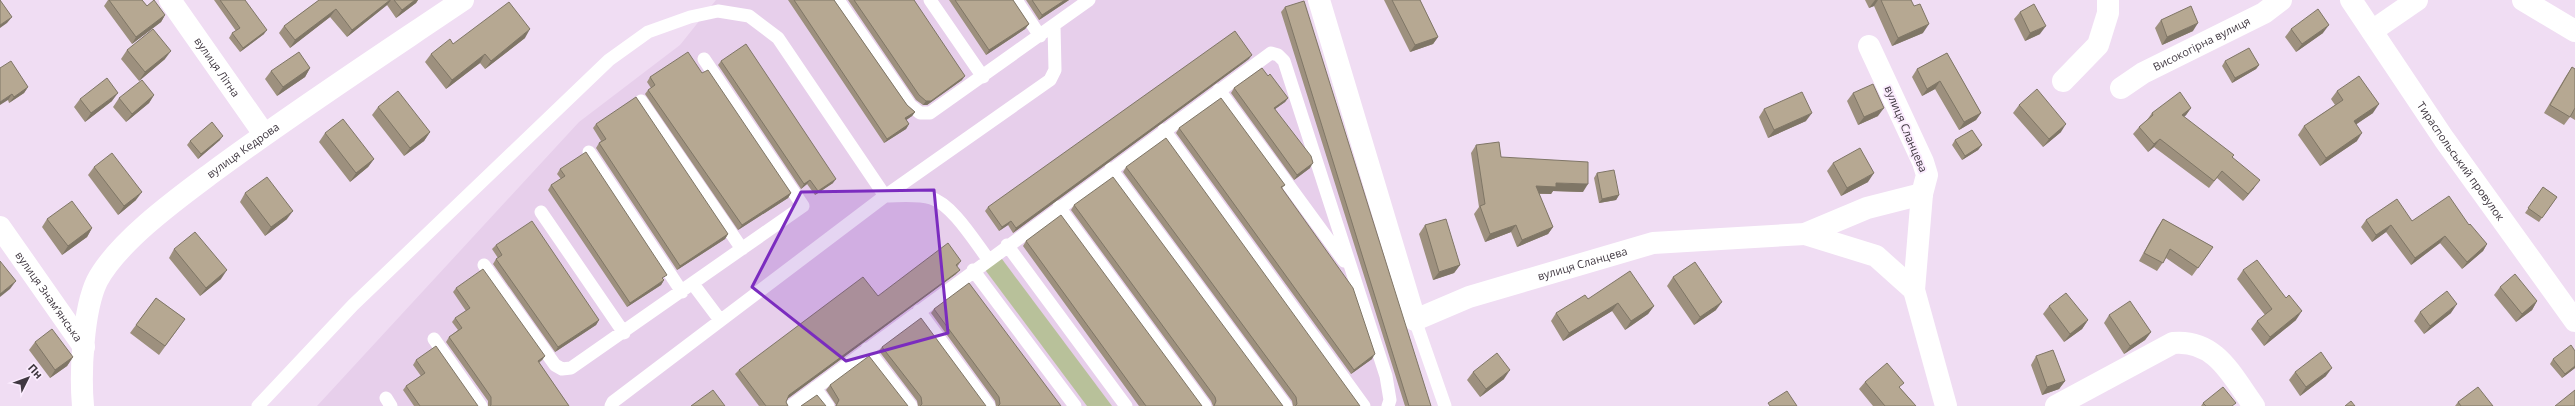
<svg xmlns="http://www.w3.org/2000/svg" width="2575" height="406" font-family="'Open Sans',sans-serif">
  <style>
    .built { fill: #e7cfeb }
    .grass { fill: #b8c19a }
    .lines { fill: none; stroke-linecap: round; stroke-linejoin: round }
    .service { stroke: #fff; stroke-width: 13 }
    .minor { stroke: #fff; stroke-width: 22 }
    .tertiary { stroke: #fff; stroke-width: 22 }
    .wall { fill: #9d907e }
    .shaded-wall { fill: #7f7666 }
    .building { fill: #b6a892; stroke: #7f7666 }
    .marked { fill: #7b2cbf; fill-opacity: 0.2; stroke: #7b2cbf; stroke-width: 3; stroke-linejoin: round }
    .labels { text-anchor: middle; stroke-width: 4; stroke-linejoin: round; paint-order: stroke }
    .street-label { font-size: 11px; fill: #403841; stroke: #fbecfe }
  </style>
  <rect width="100%" height="100%" fill="#f0ddf3"/>
  <path class="built" d="M716,0H1305L1428,406H317L579,122L680,45Z"/>
  <path class="grass" d="M999,255L1112,406H1087L983,267Z"/>
  <g class="lines">
    <path class="service" d="M838,0L910,105L920,113H930L1089,0
      M930,0L983,77
      M1016,0L1040,36
      M1219,90L1344,261
      M641,101L742,249
      M1164,130L1364,406
      M589,152L682,292
      M1111,169L1286,406
      M1059,207L1205,406
      M541,212L624,333
      M1007,245L1126,406
      M988,259C975,242 952,204 931,198C918,194 899,196 885,196L1050,80L1055,70L1054,25
      M484,265L555,365L562,369L571,368L803,206L704,59
      M973,270L1075,406
      M693,284L720,320
      M919,311L989,406
      M1415,320L1445,406
      M434,339L481,406
      M867,349L911,406
      M815,388L828,406
      M386,398L391,406
      M258,406L353,305L609,60L648,32L690,17L718,11L749,16L778,38L885,196L613,402L611,406
      M791,406L1271,53L1278,55L1284,61L1386,376L1390,400L1388,406"/>
    <g class="minor">
      <path id="s1" d="M1319,0L1415,320L1469,297L1653,243L1805,234L1867,208L1922,194L1927,175L1923,162L1869,46"/>
      <path id="s2" d="M2351,0L2444,139L2575,321"/>
      <path d="M2523,0L2575,31"/>
      <path d="M2372,31L2417,0"/>
      <path d="M2063,81L2098,45L2108,13V0"/>
      <path id="s3" d="M2121,88L2143,73L2264,13L2281,0"/>
      <path d="M1922,194L1914,290L1946,406"/>
      <path id="s4" d="M0,227L84,347"/>
      <path d="M1805,234L1876,256L1914,290"/>
      <path d="M2056,406L2173,343C2216,339 2232,376 2254,406"/>
    </g>
    <g class="tertiary">
      <path id="s5" d="M170,0L264,134"/>
      <path id="s6" d="M83,406C80,373 83,310 97,281C117,243 174,201 209,175C291,114 377,58 463,0"/>
    </g>
  </g>
  <path class="wall" d="M108,0H142L147,6L165,15L161,22L132,44L104,6Z
    M214,0H245L264,34L240,52L229,38L232,33L236,31Z
    M319,0H418L416,3L396,18L387,5L347,37L330,17L290,48L279,33L284,26Z
    M788,0H834L907,105L915,112L912,116L906,120L909,124L906,129L884,143Z
    M848,0H914L962,80L927,105H923L916,100Z
    M949,0H1013L1029,24L1025,29L986,55Z
    M1026,0H1069L1039,20Z
    M1384,0H1420L1438,37L1433,44L1410,52Z
    M1865,0H1911L1923,33L1892,46L1874,6L1869,8Z
    M1285,7L1431,406H1405L1281,12Z
    M2020,12L2040,34L2025,41L2014,19Z
    M2161,20L2193,31L2162,45L2155,28Z
    M2291,29L2323,33L2296,52L2285,37Z
    M525,38L485,69L480,63L446,89L425,62L431,54L453,44Z
    M127,50L165,59L139,81L121,59Z
    M1947,53L1981,113L1976,120L1959,130L1935,89L1922,96L1912,77L1917,69Z
    M1249,59L1013,233L1008,225L999,231L985,211L988,207Z
    M721,61L833,183L815,195L807,184L801,189L718,65Z
    M2225,61L2259,65L2256,69L2232,83L2222,66Z
    M2572,67L2575,69V120L2570,117L2564,125L2544,113L2566,76Z
    M0,68L28,87L24,93L9,103L8,100Z
    M310,68L305,77L277,96L265,79L271,71Z
    M702,73L791,193L788,198L738,230L645,94L648,90L651,88L647,82L650,77Z
    M1268,76L1288,98L1285,102L1275,109L1310,168L1294,180L1231,93L1234,88Z
    M2337,91L2373,113L2356,124L2357,141L2320,166L2298,135L2304,126L2335,105L2331,99Z
    M1853,93L1878,116L1858,125L1847,101Z
    M154,95L149,103L126,122L113,107L119,98Z
    M80,99L112,101L85,122L74,107Z
    M2019,105L2061,132L2043,147L2013,113Z
    M378,107L430,132L424,141L404,156L372,115Z
    M2191,108L2186,115L2184,117L2232,157L2254,188L2243,201L2217,178L2209,188L2154,147L2148,152L2133,134L2139,127L2147,120L2152,113Z
    M1764,109L1806,121L1768,138L1759,117Z
    M596,124L728,234L725,239L677,270L596,148L599,143L601,141L593,128Z
    M1179,128L1285,185L1282,188L1372,359L1351,374L1176,133Z
    M325,133L374,159L368,167L350,182L319,142Z
    M220,140L198,159L187,145L190,141Z
    M1955,140L1982,145L1978,150L1962,160L1952,145Z
    M1476,145L1501,157L1583,192L1553,191L1551,194H1539L1553,227L1548,234L1517,247L1511,232L1485,242L1474,214L1479,207L1471,153Z
    M1833,163L1868,182L1841,196L1827,171Z
    M94,167L136,200L118,215L88,175Z
    M1126,167L1360,406H1293L1292,401L1123,172Z
    M560,169L664,280L661,285L627,307L548,190L551,185L561,179L557,174Z
    M1597,173L1619,195L1616,200L1599,203L1594,178Z
    M2543,187L2557,197L2539,222L2525,213Z
    M245,193L287,219L265,236L240,202Z
    M1074,205L1283,406H1213L1211,401L1071,210Z
    M47,219L92,228L87,237L62,255L42,227Z
    M2163,219L2213,247L2192,276L2166,258L2157,271L2139,261L2157,228Z
    M2366,220L2412,221L2469,225L2487,244L2483,251L2462,269L2440,243L2411,265L2386,232L2372,242L2361,227Z
    M1425,225L1460,265L1454,273L1433,280L1419,234Z
    M1026,241L1202,406H1139L1023,246Z
    M496,245L599,320L596,325L555,352L493,264L496,259L498,258L492,249Z
    M174,249L221,279L200,296L169,258Z
    M961,261L957,267L956,274L788,398L786,402L788,406H759L735,374L739,370L878,296Z
    M2243,270L2296,320L2264,346L2251,329L2257,321L2265,315L2237,279Z
    M1673,277L1716,310L1694,325L1667,286Z
    M2500,287L2537,301L2532,310L2516,322L2494,295Z
    M456,288L545,356L542,360L539,363L569,406H488V401L446,342L449,337L458,330L452,322L455,318L466,311L453,292Z
    M156,298L185,319L159,355L130,333Z
    M1588,299L1654,306L1648,314L1625,330L1612,311L1563,341L1551,321L1556,313Z
    M2049,306L2088,320L2082,329L2064,342L2043,314Z
    M934,309L1061,406H996L995,401L931,313Z
    M2420,312L2451,313L2424,334L2414,321Z
    M2109,315L2151,332L2145,340L2124,354L2104,323Z
    M35,342L73,357L67,366L50,378L29,350Z
    M882,347L986,406H918L917,401L879,351Z
    M2036,356L2065,381L2059,389L2042,395L2031,365Z
    M2553,359L2575,368L2562,378L2550,364Z
    M416,360L478,406H414L403,390L406,386L421,376L413,365Z
    M1473,372L1504,379L1480,397L1467,380Z
    M2295,372L2326,376L2300,396L2289,380Z
    M1865,382L1901,389L1916,406H1873L1859,389Z
    M830,385L908,406H835L836,405L826,390Z
    M2458,402L2493,406H2455Z
    M2203,403L2234,406H2201Z"/>
  <path class="shaded-wall" d="M390,0H391L387,5L347,37L352,30Z
    M415,0H418L416,3L396,18L402,10Z
    M1065,0H1069L1039,20L1042,15Z
    M1875,0H1878L1874,6L1869,8Z
    M336,9L330,17L290,48L295,40Z
    M165,15L161,22L132,44L136,37Z
    M12,17L7,23L0,28V25Z
    M2198,23L2193,31L2162,45L2167,37Z
    M1029,24L1025,29L986,55L989,50Z
    M1929,24L1923,33L1892,46L1898,38Z
    M2329,25L2323,33L2296,52L2302,44Z
    M2046,26L2040,34L2025,41L2030,33Z
    M530,29L525,38L485,69L491,61Z
    M267,30L264,34L240,52L243,48Z
    M1438,37L1433,44L1410,52L1415,45Z
    M171,51L165,59L139,81L145,72Z
    M485,54L480,63L446,89L452,80Z
    M1252,55L1249,59L1013,233L1016,228Z
    M2259,65L2256,69L2232,83L2235,78Z
    M310,68L305,77L277,96L283,87Z
    M965,76L962,80L927,105H923L926,101Z
    M1940,81L1935,89L1922,96L1927,89Z
    M28,87L24,93L9,103L14,97Z
    M118,93L112,101L85,122L91,113Z
    M12,94L8,100L0,105V102Z
    M154,95L149,103L126,122L132,114Z
    M1288,98L1285,102L1271,112L1274,108Z
    M2379,104L2373,113L2348,130L2354,121Z
    M1884,108L1878,116L1858,125L1864,117Z
    M2191,108L2186,115L2176,123L2182,115Z
    M915,112L912,116L902,123L905,118Z
    M1812,113L1806,121L1768,138L1774,130Z
    M1981,113L1976,120L1959,130L1964,122Z
    M909,124L906,129L884,143L887,139Z
    M2066,124L2061,132L2043,147L2049,139Z
    M430,132L424,141L404,156L410,148Z
    M2362,133L2357,141L2320,166L2326,158Z
    M223,136L220,140L198,159L201,154Z
    M2160,139L2154,147L2148,152L2154,144Z
    M1982,145L1978,150L1962,160L1965,156Z
    M374,159L368,167L350,182L356,173Z
    M1313,163L1310,168L1294,180L1297,175Z
    M1874,173L1868,182L1841,196L1847,188Z
    M836,179L833,183L815,195L818,191Z
    M810,180L807,184L801,189L804,184Z
    M2260,180L2254,188L2243,201L2248,194Z
    M1556,183L1588,184L1583,192L1553,191L1551,194L1531,193L1536,186Z
    M142,192L136,200L118,215L124,206Z
    M791,193L788,198L738,230L742,225Z
    M1619,195L1616,200L1599,203L1602,199Z
    M293,211L287,219L265,236L271,227Z
    M1011,221L1008,225L999,231L1002,227Z
    M1516,225L1511,232L1485,242L1490,234Z
    M2391,225L2386,232L2372,242L2376,235Z
    M1553,227L1548,234L1517,247L1522,240Z
    M92,228L87,237L62,255L68,246Z
    M728,234L725,239L677,270L680,266Z
    M2445,236L2440,243L2411,265L2415,258Z
    M2487,244L2483,251L2462,269L2467,262Z
    M1460,265L1454,273L1433,280L1439,272Z
    M227,270L221,279L200,296L206,288Z
    M960,270L956,274L786,400L789,395Z
    M664,280L661,285L627,307L630,303Z
    M16,281L10,289L0,297V294Z
    M2537,301L2532,310L2516,322L2522,314Z
    M1722,302L1716,310L1694,325L1700,317Z
    M1618,303L1612,311L1563,341L1569,333Z
    M2457,304L2451,313L2424,334L2430,326Z
    M1654,306L1648,314L1625,330L1631,321Z
    M2302,311L2296,320L2264,346L2270,337Z
    M599,320L596,325L555,352L558,347Z
    M2088,320L2082,329L2064,342L2070,334Z
    M2151,332L2145,340L2124,354L2130,346Z
    M1375,354L1372,359L1351,374L1354,370Z
    M545,356L542,360L534,365L538,361Z
    M73,357L67,366L50,378L55,370Z
    M2575,366V368L2562,378L2565,374Z
    M2332,368L2326,376L2300,396L2306,387Z
    M1510,370L1504,379L1480,397L1486,389Z
    M2065,381L2059,389L2042,395L2047,387Z"/>
  <path class="building" d="M0,0L12,17L0,25Z
    M109,0H142L147,6L154,0L165,15L136,37Z
    M220,0H245L267,30L243,48L232,33L240,28Z
    M319,0H390L352,30L336,9L295,40L284,26Z
    M394,0H415L402,10Z
    M794,0H834L907,105L915,112L905,118L909,124L887,139Z
    M854,0H914L965,76L931,101H926L919,95Z
    M955,0H1013L1029,24L989,50Z
    M1032,0H1065L1042,15Z
    M1392,0H1420L1438,37L1415,45Z
    M1881,0H1911L1914,6L1920,4L1929,24L1898,38Z
    M1304,1L1431,406H1409L1285,7Z
    M509,2L530,29L491,61L485,54L452,80L431,54L450,39L453,44Z
    M2034,4L2046,26L2030,33L2020,12Z
    M2191,6L2198,23L2167,37L2161,20Z
    M2318,9L2329,25L2302,44L2291,29Z
    M153,29L171,51L145,72L127,50Z
    M1235,31L1252,55L1016,228L1011,221L1002,227L988,207Z
    M746,44L836,179L818,191L810,180L804,184L721,61Z
    M2249,48L2259,65L2235,78L2225,61Z
    M299,52L310,68L283,87L271,71Z
    M688,52L702,73L708,70L791,193L742,225L648,90L655,85L650,77Z
    M1947,53L1981,113L1964,122L1940,81L1927,89L1917,69Z
    M11,61L28,87L14,97L12,94L0,102V68Z
    M2572,67L2575,69V108L2570,117L2550,105Z
    M1262,68L1268,76L1270,74L1288,98L1274,108L1311,156L1313,163L1297,175L1234,88Z
    M2359,76L2379,104L2354,121L2362,133L2326,158L2304,126L2343,100L2337,91Z
    M107,78L118,93L91,113L80,99Z
    M142,80L154,95L132,114L119,98Z
    M1873,84L1884,108L1864,117L1853,93Z
    M2037,89L2066,124L2049,139L2019,105Z
    M398,91L430,132L410,148L378,107Z
    M1802,92L1812,113L1774,130L1764,109Z
    M2180,92L2191,108L2182,115L2234,155L2232,157L2260,180L2248,194L2222,171L2214,181L2160,139L2154,144L2139,127L2153,115L2152,113Z
    M636,97L728,234L680,266L599,143L606,139L596,124Z
    M1221,98L1285,185L1281,187L1353,288L1375,354L1354,370L1179,128Z
    M343,119L374,159L356,173L325,133Z
    M212,122L223,136L201,154L190,141Z
    M1972,130L1982,145L1965,156L1955,140Z
    M1166,138L1360,406H1295L1297,404L1296,397L1126,167Z
    M1499,142L1501,157L1588,162V184L1556,183V187L1536,186L1553,227L1522,240L1516,225L1490,234L1480,206L1485,204L1476,145Z
    M1860,148L1874,173L1847,188L1833,163Z
    M586,152L667,275L662,278L664,280L630,303L551,185L565,176L560,169Z
    M112,153L142,192L124,206L94,167Z
    M1614,170L1619,195L1602,199L1597,173Z
    M267,177L293,211L271,227L245,193Z
    M1113,177L1283,406H1214L1216,401L1215,397L1074,205Z
    M2543,187L2557,197L2542,218L2528,208Z
    M2449,196L2469,225L2470,224L2487,244L2467,262L2445,236L2415,258L2391,225L2376,235L2366,220L2397,199L2412,221Z
    M72,201L92,228L68,246L47,219Z
    M1061,215L1202,406H1146L1026,241Z
    M1446,219L1460,265L1439,272L1425,225Z
    M2163,219L2213,247L2198,268L2170,249L2163,263L2144,253Z
    M532,221L599,320L558,347L496,259L502,255L496,245Z
    M195,232L227,270L206,288L174,249Z
    M948,243L961,261L956,265L960,270L789,395L786,402L788,406H766L739,370L863,277L878,296Z
    M2257,260L2286,298L2289,295L2302,311L2270,337L2257,321L2272,309L2243,270Z
    M0,261L16,281L0,294Z
    M1695,262L1722,302L1700,317L1673,277Z
    M483,269L545,356L538,361L569,406H490L491,405V397L449,337L462,328L455,318L470,308L456,288Z
    M1630,271L1654,306L1631,321L1618,303L1569,333L1556,313L1585,295L1588,299Z
    M2515,274L2537,301L2522,314L2500,287Z
    M969,283L1061,406H998L1000,404L999,397L934,309Z
    M2447,291L2457,304L2430,326L2420,312Z
    M2066,293L2088,320L2070,334L2049,306Z
    M156,298L185,319L165,346L136,325Z
    M2130,301L2151,332L2130,346L2109,315Z
    M921,318L986,406H920L922,404L921,397L882,347Z
    M52,329L73,357L55,370L35,342Z
    M2571,345L2575,351V366L2565,374L2553,359Z
    M436,346L478,406H420L406,386L425,373L416,360Z
    M2053,350L2065,381L2047,387L2036,356Z
    M2321,352L2332,368L2306,387L2295,372Z
    M1497,353L1510,370L1486,389L1473,372Z
    M869,356L908,406H836L839,400L830,385Z
    M1887,363L1904,383L1899,387L1916,406H1885L1865,382Z
    M2223,387L2236,403L2232,406H2206L2203,403Z
    M2478,387L2493,406H2461L2458,402Z
    M713,390L725,406H691Z
    M2575,390V406H2555Z
    M1787,391L1797,406H1770L1768,403Z
    M817,395L826,406H801Z
    M2351,401L2355,406H2345Z"/>
  <path class="marked" d="M934,190L948,333L846,361L752,287L801,192Z"/>
  <g class="labels">
    <g class="street-label">
      <text dy="4" stroke="none"><textPath href="#s3" startOffset="92">Високогірна вулиця</textPath></text>
      <text dy="4" stroke="none"><textPath href="#s5" startOffset="82">вулиця Літна</textPath></text>
      <text transform="translate(1906 129) rotate(67)" y="4">вулиця Сланцева</text>
      <text dy="4" stroke="none"><textPath href="#s6" startOffset="324">вулиця Кедрова</textPath></text>
      <text dy="4" stroke="none"><textPath href="#s2" startOffset="195">Тираспольський провулок</textPath></text>
      <text dy="4" stroke="none"><textPath href="#s1" startOffset="511">вулиця Сланцева</textPath></text>
      <text dy="4" stroke="none"><textPath href="#s4" startOffset="85">вулиця Знам’янська</textPath></text>
    </g>
  </g>
  <g transform="translate(28 378) rotate(48)" stroke="#fbecfe" stroke-width="3" paint-order="stroke">
  <path d="M0-3L7 15L0 10L-7 15Z" fill="#403841"/>
  <text y="-6" font-size="11" font-weight="bold" text-anchor="middle" fill="#403841">Пн</text>
  </g>
</svg>
